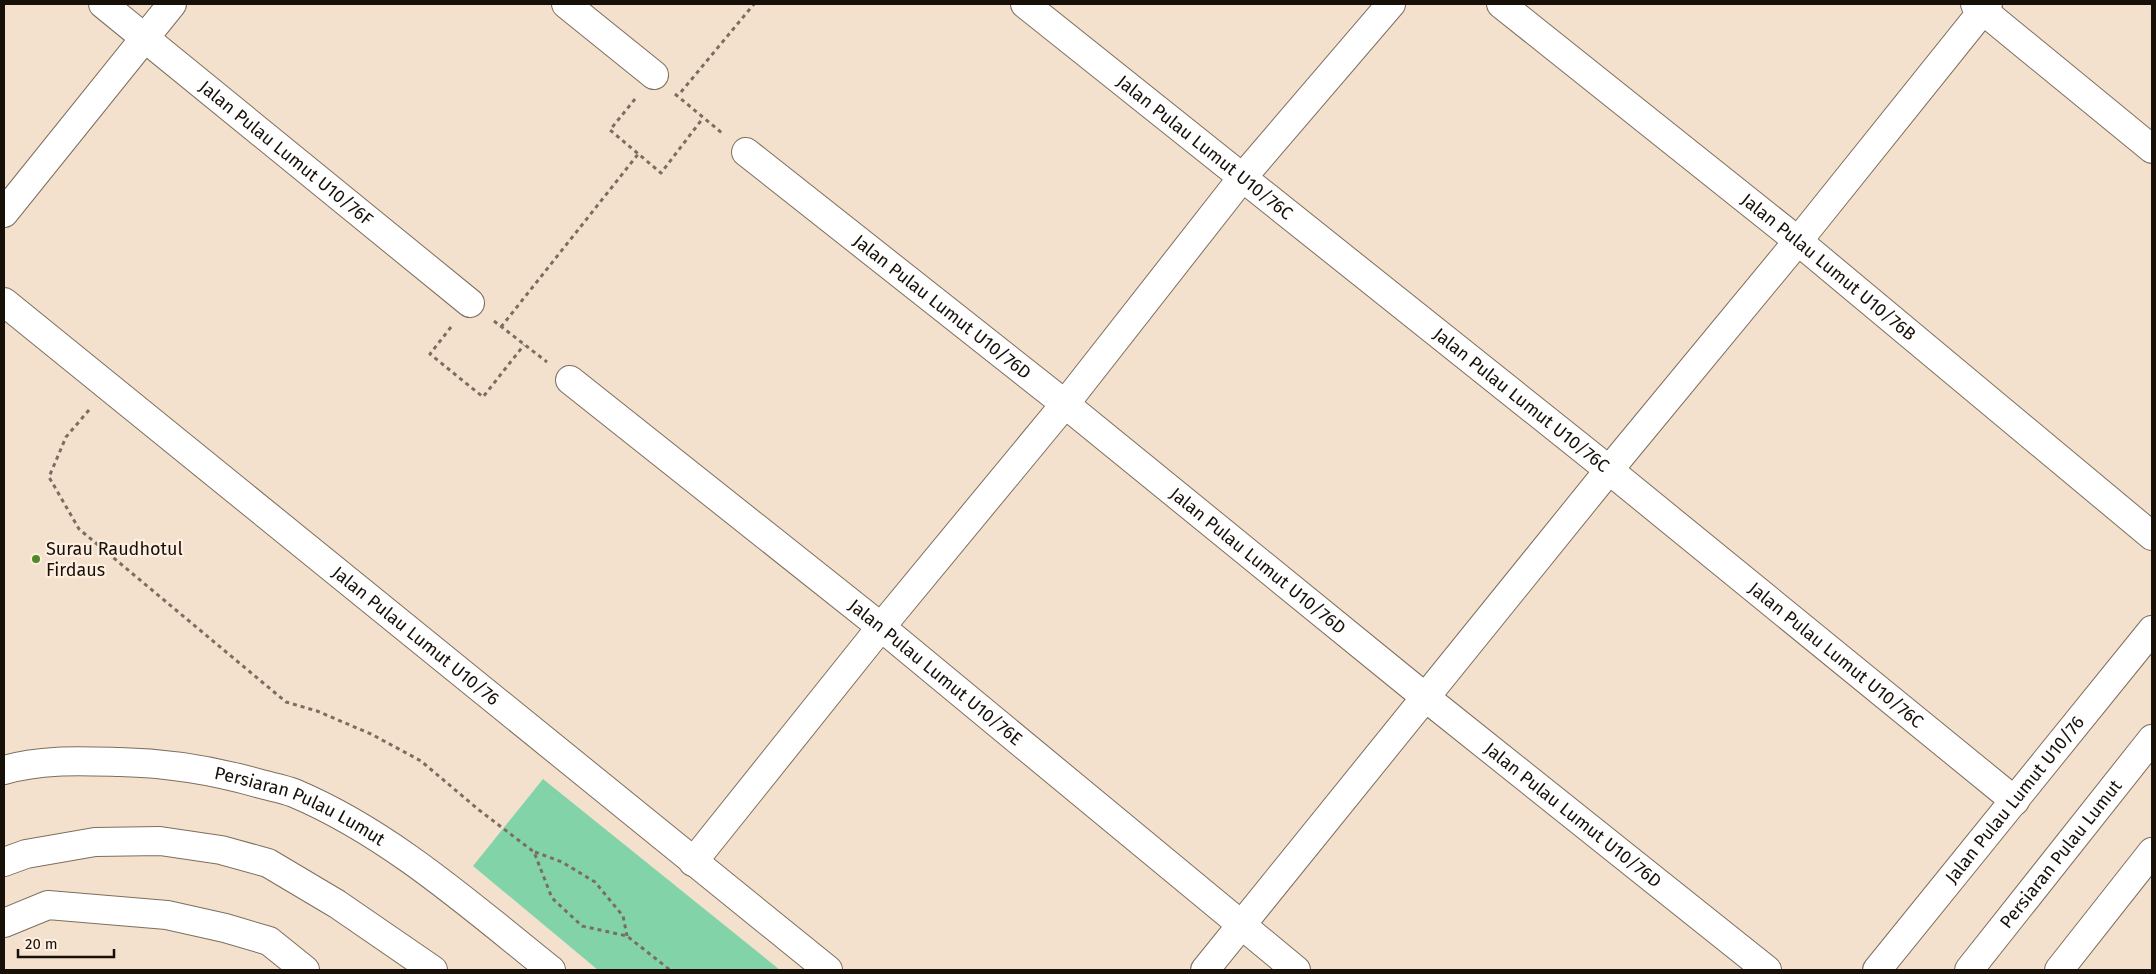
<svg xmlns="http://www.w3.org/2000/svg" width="2156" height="974" font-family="'Fira Sans',sans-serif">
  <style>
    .green { fill: #82d4a8 }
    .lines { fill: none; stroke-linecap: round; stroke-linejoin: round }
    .minor-casing { stroke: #7e6e5d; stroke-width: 30 }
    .path { stroke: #7a6e62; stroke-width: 3; stroke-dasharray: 4 4; stroke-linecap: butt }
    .minor { stroke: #fff; stroke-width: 28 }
    .poi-dot { fill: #4e8a29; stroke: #feefe0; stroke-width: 2 }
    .labels { text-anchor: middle; stroke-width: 4.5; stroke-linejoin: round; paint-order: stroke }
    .street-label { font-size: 18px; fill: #161009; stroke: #feefe0 }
    .poi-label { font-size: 18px; fill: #161009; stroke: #feefe0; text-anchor: start }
  </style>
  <rect width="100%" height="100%" fill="#f3e1ce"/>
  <path class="green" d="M543,779L780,970H598L473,866Z"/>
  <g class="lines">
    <defs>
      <g id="minor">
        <path id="s1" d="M103,4L470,303"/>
        <path d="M566,4L654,75"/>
        <path id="s2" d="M1025,4L1609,470L2015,801"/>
        <path id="s3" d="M1501,4L1798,241L2152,536"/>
        <path d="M1975,4L2152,149"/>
        <path id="s4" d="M746,152L1065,404L1425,697L1767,970"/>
        <path d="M4,213L172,4"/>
        <path id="s5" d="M4,302L828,970"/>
        <path id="s6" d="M570,380L881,627L1296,970"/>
        <path id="s7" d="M4,770C42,759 81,761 120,762C167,763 216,771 261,784C272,787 284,789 294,793C389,833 471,906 551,970"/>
        <path d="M4,862L26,854L95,842L160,841L221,850L268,863L337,904L433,970"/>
        <path d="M693,862L881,627L1065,404L1242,178L1391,4"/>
        <path d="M4,923L48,905L167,915L225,928L269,941L305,970"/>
        <path d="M1205,970L1609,470L1798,241L1988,4"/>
        <path id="s8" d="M1877,970L2152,630"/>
        <path id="s9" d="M1969,970L2152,739"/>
        <path d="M2059,970L2152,852"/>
      </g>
    </defs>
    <use href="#minor" class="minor-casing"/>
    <path class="path" d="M681,92L754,4
      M675,94L722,133
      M635,99L610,130L661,173L703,118
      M494,321L547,362
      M451,327L430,354L483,397L524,345
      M501,327L639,153
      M89,410L66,437L49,477L79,529L286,702L317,711L371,734L421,761L479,810L534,852L552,898L582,926L627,936L670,970
      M535,852L562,862L595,882L623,916L627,936"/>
    <use href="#minor" class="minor"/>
  </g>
  <circle class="poi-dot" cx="36" cy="559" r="5"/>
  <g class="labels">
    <g class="street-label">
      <text dy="6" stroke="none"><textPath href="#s2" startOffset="230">Jalan Pulau Lumut U10/76C</textPath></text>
      <text dy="6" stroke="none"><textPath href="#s1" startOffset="236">Jalan Pulau Lumut U10/76F</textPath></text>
      <text dy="6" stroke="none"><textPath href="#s3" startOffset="420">Jalan Pulau Lumut U10/76B</textPath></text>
      <text dy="6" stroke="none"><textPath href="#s4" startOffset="250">Jalan Pulau Lumut U10/76D</textPath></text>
      <text dy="6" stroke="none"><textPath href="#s2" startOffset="635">Jalan Pulau Lumut U10/76C</textPath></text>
      <text dy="6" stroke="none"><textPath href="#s4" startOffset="655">Jalan Pulau Lumut U10/76D</textPath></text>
      <text dy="6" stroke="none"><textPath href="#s5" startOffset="530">Jalan Pulau Lumut U10/76</textPath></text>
      <text dy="6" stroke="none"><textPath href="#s2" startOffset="1040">Jalan Pulau Lumut U10/76C</textPath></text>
      <text dy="6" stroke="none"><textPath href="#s6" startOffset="468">Jalan Pulau Lumut U10/76E</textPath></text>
      <text dy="6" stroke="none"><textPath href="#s8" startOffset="219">Jalan Pulau Lumut U10/76</textPath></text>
      <text dy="6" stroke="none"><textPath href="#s7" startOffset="304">Persiaran Pulau Lumut</textPath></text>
      <text dy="6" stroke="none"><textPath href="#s4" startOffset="1060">Jalan Pulau Lumut U10/76D</textPath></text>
      <text dy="6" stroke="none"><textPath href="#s9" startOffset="148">Persiaran Pulau Lumut</textPath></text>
    </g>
    <g class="poi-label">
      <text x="46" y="555">Surau Raudhotul<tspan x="46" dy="21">Firdaus</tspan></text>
    </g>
  </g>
  <rect width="2156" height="974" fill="none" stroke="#161009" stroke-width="10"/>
  <path d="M18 949v8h96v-8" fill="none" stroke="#161009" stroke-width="2.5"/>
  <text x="25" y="949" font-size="15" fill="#161009" stroke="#feefe0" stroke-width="4" paint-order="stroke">20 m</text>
</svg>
